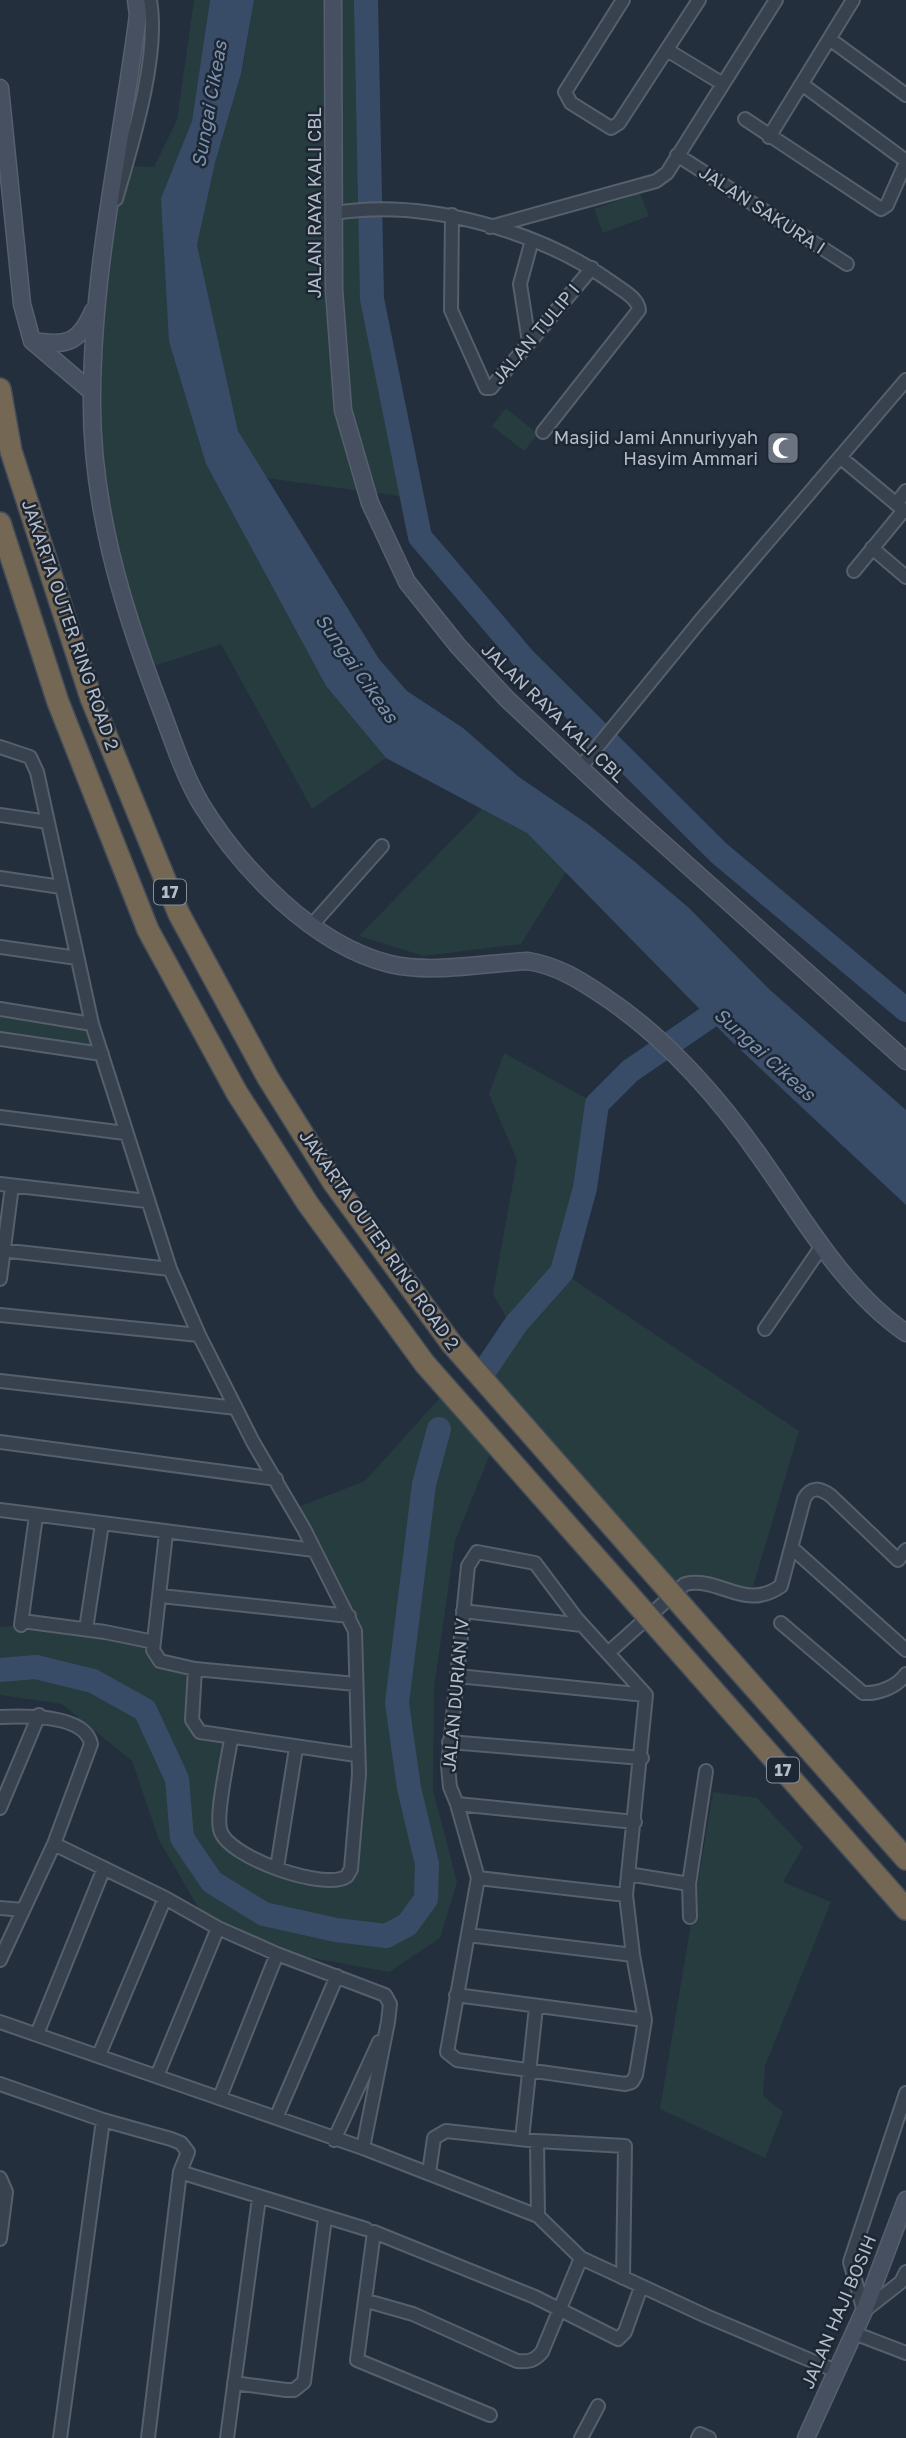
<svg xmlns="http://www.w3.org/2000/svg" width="906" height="2438" font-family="'Golos Text',sans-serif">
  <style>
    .green { fill: #263c3f }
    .water { fill: #394c67 }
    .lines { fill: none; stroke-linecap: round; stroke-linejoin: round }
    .river { stroke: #394c67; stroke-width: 24 }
    .street-casing { stroke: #565f6c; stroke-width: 16 }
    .secondary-casing { stroke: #565f6c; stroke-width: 19 }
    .highway-casing { stroke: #434c59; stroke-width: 24 }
    .street { stroke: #38414e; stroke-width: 12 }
    .secondary { stroke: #465061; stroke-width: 16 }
    .highway { stroke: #746855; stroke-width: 21 }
    .highway-bridge-casing { stroke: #434c59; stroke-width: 24; stroke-linecap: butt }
    .highway-bridge { stroke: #746855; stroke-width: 21 }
    .labels { text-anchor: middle; stroke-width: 5; stroke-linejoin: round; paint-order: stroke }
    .shield { fill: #1d2633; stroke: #878f9c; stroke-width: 2 }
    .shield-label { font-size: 16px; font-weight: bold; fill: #b4bcc9 }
    .street-label { font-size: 18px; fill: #b4bcc9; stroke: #1d2633 }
    .poi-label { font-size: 18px; fill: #b4bcc9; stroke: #1d2633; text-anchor: end }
    .water-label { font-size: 19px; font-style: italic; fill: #7c92b1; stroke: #1d2633 }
  </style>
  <rect width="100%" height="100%" fill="#242f3e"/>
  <path class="green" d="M194,0H210L192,121L161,198L206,464L326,686L386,758L312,809L221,644L145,669L97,482L102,249L126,166L154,167L177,120Z
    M254,0H366L370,273L378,387L406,497L266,478L238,431L197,245L215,163L242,72Z
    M640,193L649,216L603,233L594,209Z
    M506,408L538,434L524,451L492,426Z
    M482,809L527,833L566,872L521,944L424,956L359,936Z
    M0,1009L92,1024L102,1054L0,1039Z
    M504,1053L597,1104L585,1188L562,1272L799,1431L750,1597L701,1581L672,1594L481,1377L513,1329L493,1294L517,1160L489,1094Z
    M447,1390L494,1444L455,1541L434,1688L433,1790L457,1882L440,1938L389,1972L280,1952L201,1912L159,1840L132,1761L62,1704L0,1695V1627L20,1625L154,1642V1654L195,1669L192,1724L231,1739L220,1830L232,1848L320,1880L351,1869L357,1648L296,1508L365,1481Z
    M713,1792L757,1798L803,1847L783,1882L831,1902L765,2066L763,2096L783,2112L765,2158L660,2109Z"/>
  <path class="water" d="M210,0H254L241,74L215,163L197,245L238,431L379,659L407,691L463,728L519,777L589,825L635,862L689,908L770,990L906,1110V1205L729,1039L527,833L386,758L326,686L206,464L169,341L161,198L192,121Z"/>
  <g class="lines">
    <path class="river" d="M366,0L372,299L420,537L524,659L719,853L906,1010
      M481,1376L516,1324L562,1272L585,1188L597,1104L630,1071L716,1012
      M0,1670L36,1667L93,1681L145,1710L177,1779L182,1838L212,1882L264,1914L336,1930L386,1936L407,1925L426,1899L427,1864L409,1788L397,1703L424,1484L439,1429"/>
    <defs>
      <path id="street" d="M623,0L565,92L571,103L611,128L619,123L699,0
        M831,40L906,95
        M667,50L723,84
        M803,85L906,161
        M745,119L881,209L887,205L906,162
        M769,137L853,0
        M677,155L847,264
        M116,199C132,144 160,55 150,0
        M335,213C425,198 541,231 614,284C623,291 638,298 639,310L543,432
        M452,215L451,310L486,388H491L592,268
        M490,227L656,181L667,173L776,0
        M529,342L520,284L532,240
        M840,457L906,512
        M896,504L906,491
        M872,548L906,577
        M854,571L904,510
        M0,747L30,757L37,772L92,1024L170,1269L199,1335L253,1442L304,1529L355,1631L359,1774L351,1869L347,1876C327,1892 225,1857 220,1829C216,1812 228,1759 231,1739
        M580,768L700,621L906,380
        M0,815L48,822
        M0,878L61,887
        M311,926L382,846
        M0,947L77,958
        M0,1009L92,1024
        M0,1039L102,1054
        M0,1117L125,1133
        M0,1184L147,1201
        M0,1250L170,1269
        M0,1279L12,1186
        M0,1315L199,1335
        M765,1329L822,1246
        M0,1381L236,1408
        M0,1442L276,1479
        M0,1510L314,1550
        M166,1533L153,1650L160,1661L195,1669L356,1684
        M792,1548L906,1650
        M477,1552L535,1563L577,1619L646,1695L626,1895L633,1955L645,2020L636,2075L632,2082L625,2084L457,2060L447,2052L478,1878L457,1804L450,1787L448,1766L468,1566Z
        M161,1596L349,1616
        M463,1611L582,1625
        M22,1621L105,1632L154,1642
        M781,1623L863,1693C878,1694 897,1687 906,1674
        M21,1625L36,1516
        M86,1629L102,1524
        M608,1653L685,1584C721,1576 744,1612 781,1586L804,1499C811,1486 820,1488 831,1496L898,1560L906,1550
        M195,1669L192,1720L200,1732L356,1755
        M457,1676L646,1695
        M0,1717C23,1716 85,1714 91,1744L54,1844L0,1960
        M449,1742L642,1758
        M457,1804L635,1822
        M0,1808L39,1715
        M54,1844L165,1898L218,1928L277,1954L385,1995L390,2004L388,2022L363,2148
        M277,1868L296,1748
        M628,1874L689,1884
        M478,1878L626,1895
        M0,1908L23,1910
        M690,1917L689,1884L706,1771
        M468,1935L633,1955
        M456,1995L645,2020
        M0,2022L363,2148L538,2216L581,2258L706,2316L836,2371
        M37,2034L104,1868
        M99,2055L165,1898
        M157,2076L218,1928
        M0,2084L103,2120L171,2139L181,2143L188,2152L180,2172L148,2438
        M906,2093L850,2262L864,2311L901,2282L906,2272
        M220,2097L277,1954
        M276,2118L337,1976
        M522,2139L536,2007
        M334,2140L379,2042
        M537,2141L538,2216
        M180,2172L366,2229
        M429,2173L434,2138L446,2131L537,2141L625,2146L623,2278
        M0,2178L6,2192L0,2239
        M367,2301L413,2314L517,2361C529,2362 534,2361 542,2352L581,2258
        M854,2333L906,2353
        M234,2383L286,2390H294L304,2382L325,2218
        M490,2415L357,2360L374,2232L535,2297L618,2339L625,2332L641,2287
        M60,2438L103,2120
        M227,2438L259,2198
        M581,2438L598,2406
        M698,2438L700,2434L709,2438"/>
      <path id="secondary" d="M136,0L138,15C122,141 93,265 92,393C90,503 122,607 161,709C173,741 184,775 201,804C241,869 313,945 390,964C434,974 484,963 528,961C558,966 580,980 605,997C668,1039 720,1099 763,1161C805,1221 845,1291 906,1333
        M333,0L334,290L343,410L370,503L407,582L458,646L507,699L618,803L906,1061
        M0,88L22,304L32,341L92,392
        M32,341C66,346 79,344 93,311
        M806,2438L864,2311L906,2200"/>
      <path id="highway" d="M0,389L11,451L91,698L179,914L268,1078L333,1182L451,1343
        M0,523L58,702L148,930L237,1093L308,1204L425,1364
        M691,1616L906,1859
        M660,1630L906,1909"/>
    </defs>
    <use href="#street" class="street-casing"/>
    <use href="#secondary" class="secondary-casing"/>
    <use href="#highway" class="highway-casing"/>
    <use href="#street" class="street"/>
    <use href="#secondary" class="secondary"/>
    <use href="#highway" class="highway"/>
    <defs>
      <path id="highway-bridge" d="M451,1343L691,1616
        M425,1364L660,1630"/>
    </defs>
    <use href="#highway-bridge" class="highway-bridge-casing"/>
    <use href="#highway-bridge" class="highway-bridge"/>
  </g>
  <defs>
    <symbol id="mosque-square" viewBox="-11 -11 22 22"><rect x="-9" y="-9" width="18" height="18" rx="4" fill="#6b7280" stroke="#1d2633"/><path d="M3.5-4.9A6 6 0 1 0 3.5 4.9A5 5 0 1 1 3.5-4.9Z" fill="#fff"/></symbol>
  </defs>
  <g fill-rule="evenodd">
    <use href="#mosque-square" x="764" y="429" width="38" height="38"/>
  </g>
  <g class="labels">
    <g class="shield">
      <rect x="154" y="879.5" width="32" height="25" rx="5"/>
      <rect x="767" y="1757.5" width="32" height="25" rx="5"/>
    </g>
    <g class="shield-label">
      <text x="170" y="898">17</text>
      <text x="783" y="1776">17</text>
    </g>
    <g class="street-label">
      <text transform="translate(315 203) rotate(-90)" y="6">JALAN RAYA KALI CBL</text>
      <text transform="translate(762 210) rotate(33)" y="6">JALAN SAKURA I</text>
      <text transform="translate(536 334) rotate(-50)" y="6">JALAN TULIP I</text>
      <text transform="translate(70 625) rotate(71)" y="6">JAKARTA OUTER RING ROAD 2</text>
      <text transform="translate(553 713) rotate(44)" y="6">JALAN RAYA KALI CBL</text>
      <text transform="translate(379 1240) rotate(55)" y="6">JAKARTA OUTER RING ROAD 2</text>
      <text transform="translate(456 1695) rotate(-85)" y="6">JALAN DURIAN IV</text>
      <text transform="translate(839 2312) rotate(-67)" y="6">JALAN HAJI BOSIH</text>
    </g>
    <g class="poi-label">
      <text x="758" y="444">Masjid Jami Annuriyyah<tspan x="758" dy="21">Hasyim Ammari</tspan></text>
    </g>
    <g class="water-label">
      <text transform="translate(209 104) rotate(-80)" y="7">Sungai Cikeas</text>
      <text transform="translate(357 668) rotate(55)" y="7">Sungai Cikeas</text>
      <text transform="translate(765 1054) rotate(42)" y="7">Sungai Cikeas</text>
    </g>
  </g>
</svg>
